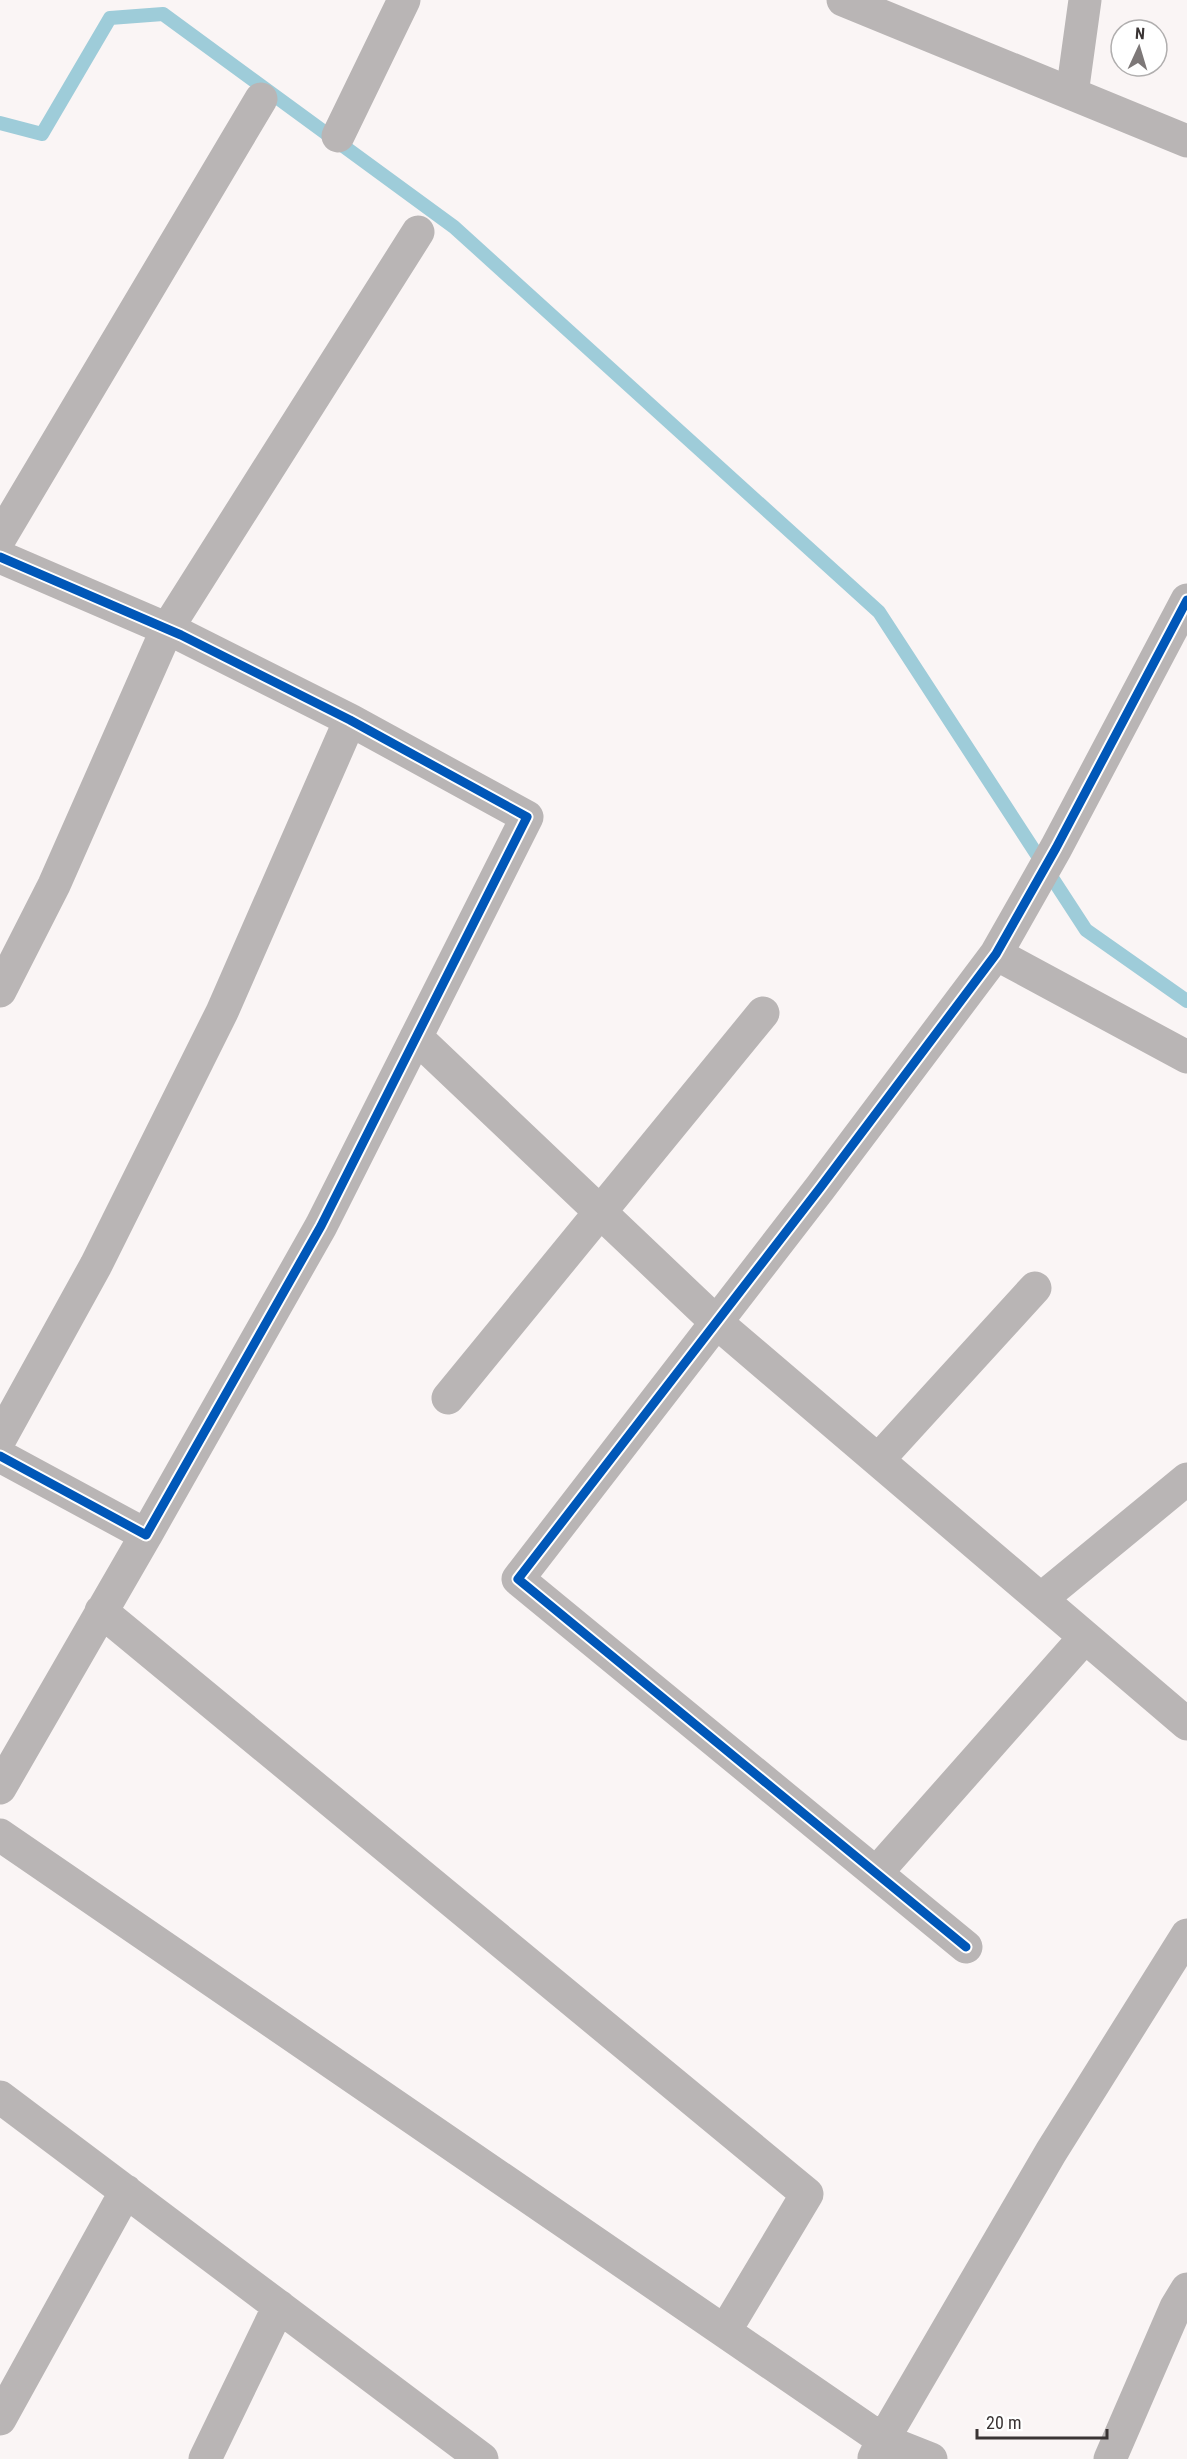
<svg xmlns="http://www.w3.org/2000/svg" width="1187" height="2459" font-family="'Roboto Condensed',sans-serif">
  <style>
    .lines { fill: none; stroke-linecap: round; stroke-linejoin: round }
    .stream { stroke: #9eccd9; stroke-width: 14 }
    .minor { stroke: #b9b5b5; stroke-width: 33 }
    .cycleway-casing { stroke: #fff; stroke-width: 13 }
    .cycleway { stroke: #0057b8; stroke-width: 9 }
  </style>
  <rect width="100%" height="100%" fill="#faf5f5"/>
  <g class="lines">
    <path class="stream" d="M0,123L42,134L110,18L163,14L454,227L879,612L1086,930L1187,1001"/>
    <path class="minor" d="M843,0L1187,141
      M1072,94L1085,0
      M338,136L404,0
      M0,538L261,99
      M0,557L181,635L350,720L527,817L321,1226L146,1535L0,1456
      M996,954L1187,1057
      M0,991L54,885L167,629L418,232
      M416,1037L716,1322L1187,1724
      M448,1398L763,1013
      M0,1439L96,1265L222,1012L350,720
      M878,1460L1035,1288
      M1041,1599L1187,1479
      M101,1611L807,2194L725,2331
      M0,1788L146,1535
      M0,1835L883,2440L931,2459
      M877,1872L1085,1637
      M966,1947L518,1579L820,1188L996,954L1056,848L1187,600
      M0,2097L482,2459
      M0,2419L126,2191
      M874,2458L883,2440L1051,2152L1187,1935
      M205,2459L279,2306
      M1110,2459L1176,2307L1187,2289"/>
    <defs>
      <path id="cycleway" d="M0,557L181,635L350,720L527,817L321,1226L146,1535L0,1456
        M966,1947L518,1579L820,1188L996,954L1056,848L1187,600"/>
    </defs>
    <use href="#cycleway" class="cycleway-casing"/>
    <use href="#cycleway" class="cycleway"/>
  </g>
  <g transform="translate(1139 48) rotate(4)"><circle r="28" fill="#ffffff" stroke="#b0aeae" stroke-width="1.5"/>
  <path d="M0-4.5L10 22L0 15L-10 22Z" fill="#7d7878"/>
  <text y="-9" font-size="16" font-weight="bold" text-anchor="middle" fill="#3a3434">N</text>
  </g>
  <path d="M977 2429v9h130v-9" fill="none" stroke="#3a3434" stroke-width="3"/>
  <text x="986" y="2429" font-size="18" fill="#3a3434" stroke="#ffffff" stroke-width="4.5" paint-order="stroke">20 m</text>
</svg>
